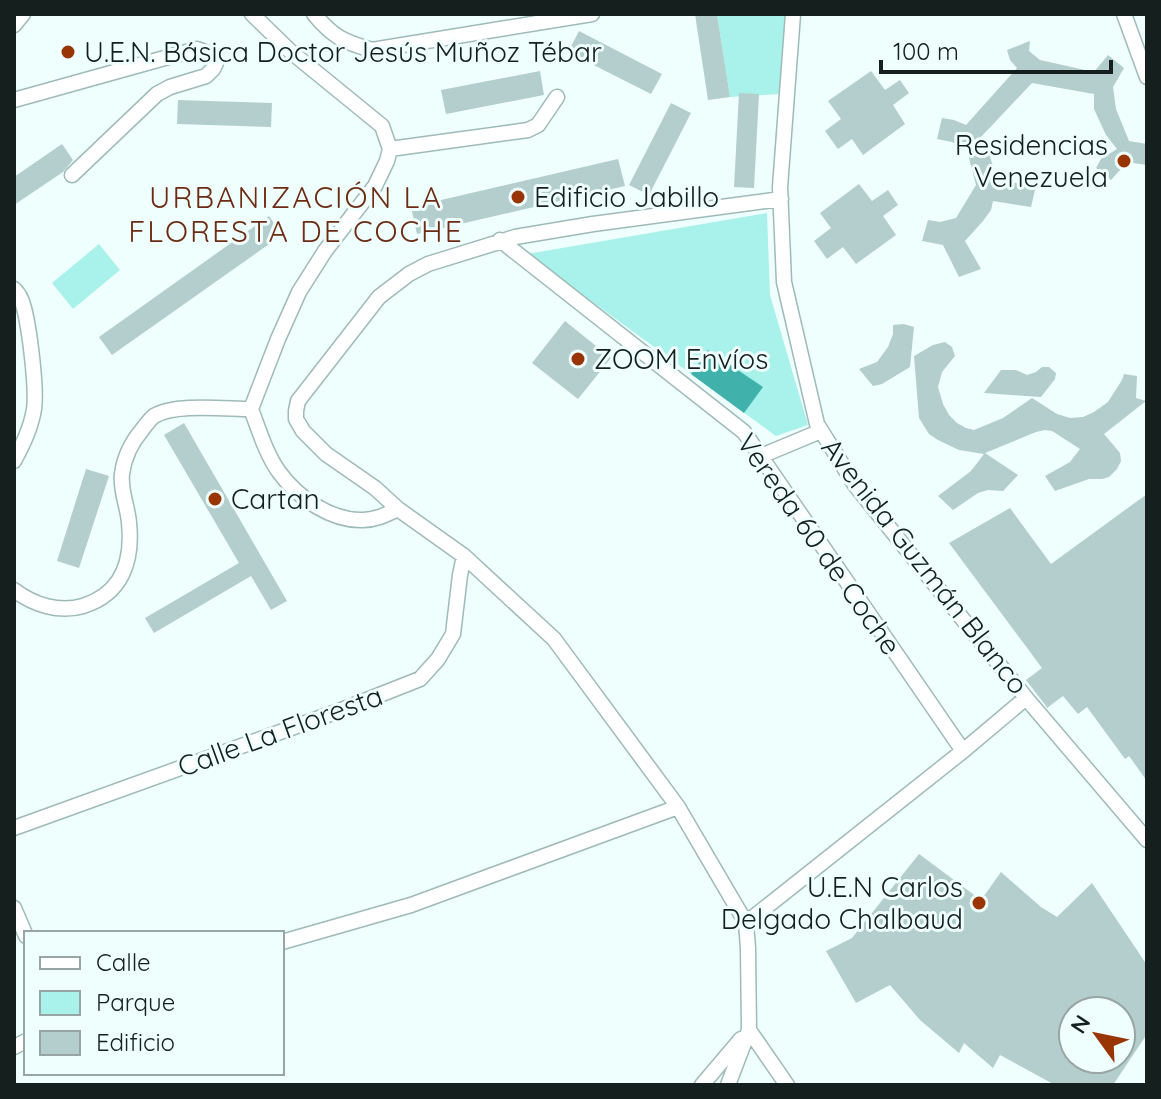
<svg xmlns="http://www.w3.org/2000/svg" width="1161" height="1099" font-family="Quicksand,sans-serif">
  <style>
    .green { fill: #a9f2ec }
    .water { fill: #41b1ab }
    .building { fill: #b3cecc; fill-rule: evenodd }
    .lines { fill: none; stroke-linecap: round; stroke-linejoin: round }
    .minor-casing { stroke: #9fbab8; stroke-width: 17 }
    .minor { stroke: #fff; stroke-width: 14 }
    .poi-dot { fill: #993403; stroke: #eefffd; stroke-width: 3 }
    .labels { text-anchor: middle; stroke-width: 6; stroke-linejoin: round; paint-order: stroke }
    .poi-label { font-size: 28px; fill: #151f1e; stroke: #eefffd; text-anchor: start }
    .street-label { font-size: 28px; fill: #151f1e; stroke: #eefffd }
    .neighbourhood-label { font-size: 30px; letter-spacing: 2px; fill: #6c2b12; stroke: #eefffd }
  </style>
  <rect width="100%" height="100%" fill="#eefffd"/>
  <path class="green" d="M717,14H787L781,94L730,97Z
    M767,213L770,295L808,425L776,436L527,254Z
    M99,244L120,270L73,309L52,283Z"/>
  <path class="water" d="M708,350L763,387L744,413L691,374Z"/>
  <path class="building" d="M695,14H717L730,97L708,100Z
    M579,31L662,74L651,94L568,52Z
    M1030,41L1029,51L1040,60L1094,72L1108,55L1124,68L1113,87L1116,109L1129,141L1147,144V165L1133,163L1119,171L1111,180L1096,168L1101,159L1117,149L1106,135L1094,109V94L1032,83L981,137L987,146L997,180L1036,186L1031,207L993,201L991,210L983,221L965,241L981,269L959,277L943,245L922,241L928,220L940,222L956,218L976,185L967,150L952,142L937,139L942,118L954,120L966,125L1017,68L1010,60L1007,50Z
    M540,71L544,95L446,114L441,90Z
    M871,71L885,90L900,80L909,93L893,105L905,124L863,155L852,139L838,149L825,131L841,119L828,101Z
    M739,93L759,94L754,188L734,187Z
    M178,100L272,103L271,127L177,124Z
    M671,103L691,113L649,195L629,185Z
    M62,144L73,160L63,172L14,205V177Z
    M618,159L625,186L417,234L411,207Z
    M859,184L872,201L888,190L898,205L883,216L896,235L856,264L843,247L827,259L814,241L831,228L820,213Z
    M269,216L282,235L112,355L99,337Z
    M565,321L611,358L578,399L532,363Z
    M904,324L914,327L910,367L882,384L873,386L859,369L877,362L888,347L893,334V325Z
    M945,342L952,347L955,356L942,372L938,387L943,404L949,415L957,423L966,428L974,430L1003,418L1032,398L1057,414L1070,418L1083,417L1094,412L1108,402L1122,380L1124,374L1137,376L1136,398L1146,401L1104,434L1120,453L1121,461L1117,469L1109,477L1102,479H1089L1055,491L1045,476L1070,462L1080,449L1052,431L1045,430L1036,432L985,453L1018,475L1003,491L988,490L978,493L953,510L938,496L971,471L984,454L959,450L938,440L929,434L919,418L914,356L933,345Z
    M1042,367H1049L1056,373L1055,379L1041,397L984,393L1001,370H1016L1027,375L1036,372Z
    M184,423L287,601L271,610L251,576L154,633L145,618L239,563L164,435Z
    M86,469L109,476L79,568L57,561Z
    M1147,494V781L1129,756L1125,759L1087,707L1078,714L1063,696L1047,708L1046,706L1026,680L1042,668L949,543L1010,508L1051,564Z
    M919,854L981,900L1001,872L1041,907L1057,917L1092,883L1147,965V1034L1113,1085H1055L1000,1055L993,1068L964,1043L959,1053L920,1020L890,985L856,1003L826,951L852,938ZM1073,1011H1121V1059H1073Z"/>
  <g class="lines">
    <defs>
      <path id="minor" d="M252,14L290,51L382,126L390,149L387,161L375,186L325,251L299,292L278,339L251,409C259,430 266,454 279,472C298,498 331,521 363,520C376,520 387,514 398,509
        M314,14C333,37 344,42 372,50L592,14
        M793,14L780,187L784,282L817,424L855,485L1026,698L1147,840
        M1124,14L1147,77
        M14,25L23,14
        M14,100L197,49L212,55L216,63L213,69L206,76L170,87L157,94L72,175
        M390,149L528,130L538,125L557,97
        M500,240L744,432L963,751
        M14,289C18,293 19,294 21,299C29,318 37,389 34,409C31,428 23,444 14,461
        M761,456L821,431
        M14,590C34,605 59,613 83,606C122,594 133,561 129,523C128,507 120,491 122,474C124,458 131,443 142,430C145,426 150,419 154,416C175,403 226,409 251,409
        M14,828L344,709L420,679L438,659L453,634L460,575L464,556
        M14,908L26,936
        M746,923L963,751L1026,698
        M282,942L411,905L678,807
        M749,1030L787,1085
        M14,1047L26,1041
        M702,1085L741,1039
        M728,1085L749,1030L748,948L746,923L678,807L554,639L464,556L398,509L375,488L326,454L303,431L296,419V411L298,401L379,297L409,274L428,264L515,237L593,224L781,199"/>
    </defs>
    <use href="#minor" class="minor-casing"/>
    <use href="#minor" class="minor"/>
  </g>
  <g class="poi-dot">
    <circle cx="68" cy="52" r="8"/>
    <circle cx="1124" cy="161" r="8"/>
    <circle cx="518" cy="197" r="8"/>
    <circle cx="578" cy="359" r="8"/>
    <circle cx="215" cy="499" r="8"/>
    <circle cx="979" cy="903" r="8"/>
  </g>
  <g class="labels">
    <g class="poi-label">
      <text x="84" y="62">U.E.N. Básica Doctor Jesús Muñoz Tébar</text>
      <text x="1108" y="155" text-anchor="end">Residencias<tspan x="1108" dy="32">Venezuela</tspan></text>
      <text x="534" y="207">Edificio Jabillo</text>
      <text x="594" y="369">ZOOM Envíos</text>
      <text x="231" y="509">Cartan</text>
      <text x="963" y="897" text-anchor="end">U.E.N Carlos<tspan x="963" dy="32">Delgado Chalbaud</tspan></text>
    </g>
    <g class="street-label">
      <text transform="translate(819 544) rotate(55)" y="10">Vereda 60 de Coche</text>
      <text transform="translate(925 566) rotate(52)" y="10">Avenida Guzmán Blanco</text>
      <text transform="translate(280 731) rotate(-20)" y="10">Calle La Floresta</text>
    </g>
    <g class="neighbourhood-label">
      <text x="296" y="208">URBANIZACIÓN LA<tspan x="296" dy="34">FLORESTA DE COCHE</tspan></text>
    </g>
  </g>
  <rect width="1161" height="1099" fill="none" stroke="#151f1e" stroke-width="32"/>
  <rect x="24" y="931" width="260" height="144" fill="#eefffd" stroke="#97a5a4" stroke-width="2"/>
  <rect x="40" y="957" width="40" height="12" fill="#ffffff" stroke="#97a5a4" stroke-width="2"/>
  <text x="96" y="971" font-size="24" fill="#151f1e">Calle</text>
  <rect x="40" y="991" width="40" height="24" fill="#a9f2ec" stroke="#97a5a4" stroke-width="2"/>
  <text x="96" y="1011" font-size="24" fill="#151f1e">Parque</text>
  <rect x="40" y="1031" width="40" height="24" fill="#b3cecc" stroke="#97a5a4" stroke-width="2"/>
  <text x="96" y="1051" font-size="24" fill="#151f1e">Edificio</text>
  <g transform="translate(1097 1035) rotate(303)"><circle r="38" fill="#eefffd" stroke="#97a5a4" stroke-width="2"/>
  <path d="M0-6L14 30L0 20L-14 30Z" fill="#993403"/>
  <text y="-12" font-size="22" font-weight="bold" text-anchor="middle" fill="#151f1e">N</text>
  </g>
  <path d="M881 60v12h230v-12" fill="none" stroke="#151f1e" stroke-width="4"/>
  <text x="893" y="60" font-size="24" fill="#151f1e" stroke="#eefffd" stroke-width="6" paint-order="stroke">100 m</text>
</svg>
